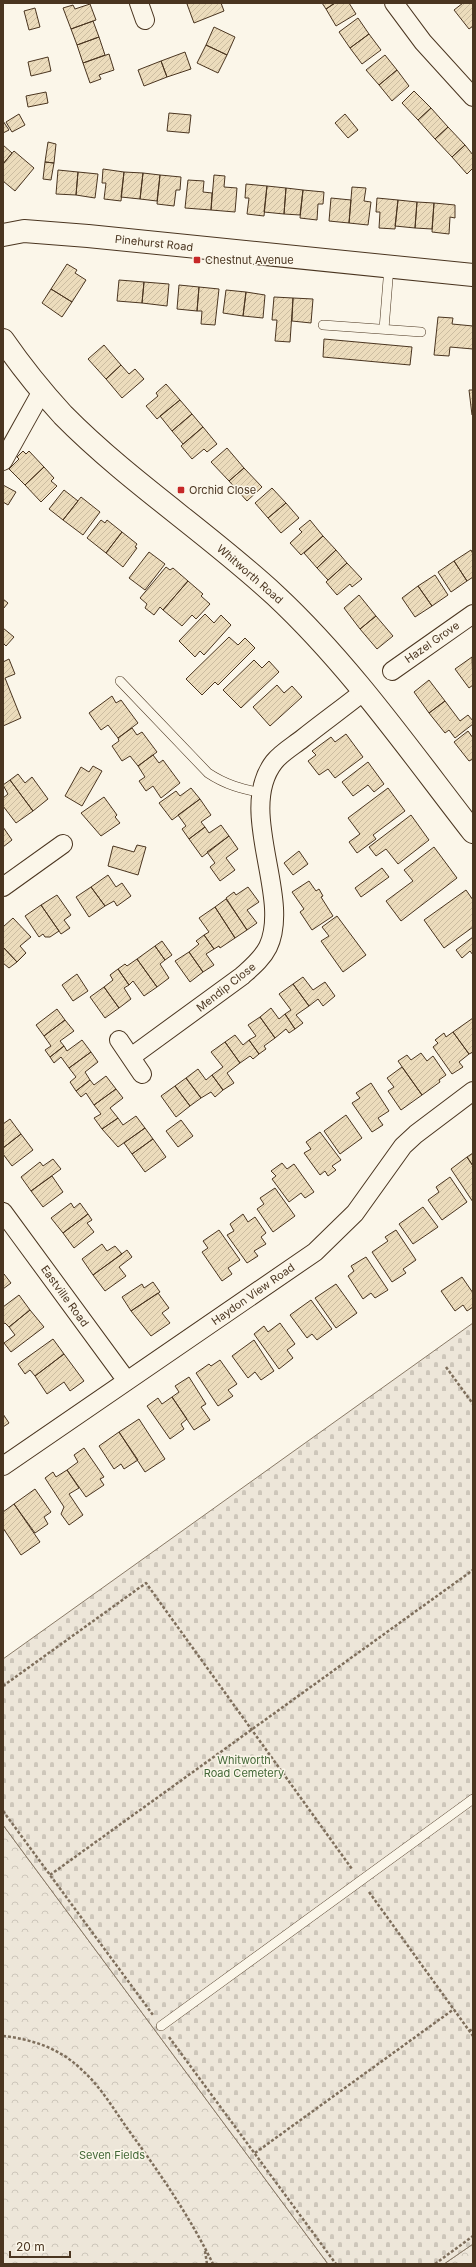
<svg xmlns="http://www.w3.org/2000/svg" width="476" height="2267" font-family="Inter,sans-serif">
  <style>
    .forest { fill: url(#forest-crowns); stroke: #887966 }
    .cemetery { fill: url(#cemetery-stones); stroke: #887966 }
    .building { fill: url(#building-hatch); stroke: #4a3520 }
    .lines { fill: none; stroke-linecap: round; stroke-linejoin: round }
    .lane-casing { stroke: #4a3520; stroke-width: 10 }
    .street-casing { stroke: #4a3520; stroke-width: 20 }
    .secondary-casing { stroke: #4a3520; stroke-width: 24 }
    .path { stroke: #7f6f5c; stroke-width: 2.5; stroke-dasharray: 3 2; stroke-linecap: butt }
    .lane { stroke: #fbf6e9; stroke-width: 9 }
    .street { stroke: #fbf6e9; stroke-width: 18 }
    .secondary { stroke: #fbf6e9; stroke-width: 22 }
    .poi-dot { fill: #c62828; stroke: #fbf6e9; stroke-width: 1.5 }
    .labels { text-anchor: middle; stroke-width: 3; stroke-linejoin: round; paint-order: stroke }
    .street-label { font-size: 11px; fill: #4a3520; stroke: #fbf6e9 }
    .poi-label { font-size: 11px; fill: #4a3520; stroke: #fbf6e9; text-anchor: start }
    .park-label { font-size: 11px; fill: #436837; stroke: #fbf6e9 }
  </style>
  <defs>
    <pattern id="forest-crowns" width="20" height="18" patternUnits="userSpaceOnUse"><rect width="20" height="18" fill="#ede6d9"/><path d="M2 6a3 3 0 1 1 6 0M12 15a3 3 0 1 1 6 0" fill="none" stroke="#cdc6ba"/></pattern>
    <pattern id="cemetery-stones" width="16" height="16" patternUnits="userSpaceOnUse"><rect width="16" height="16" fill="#ede6d9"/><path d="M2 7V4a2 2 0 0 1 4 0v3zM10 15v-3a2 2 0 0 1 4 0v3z" fill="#cdc6ba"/></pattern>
    <pattern id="building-hatch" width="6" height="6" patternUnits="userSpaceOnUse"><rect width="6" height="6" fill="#ecdcbc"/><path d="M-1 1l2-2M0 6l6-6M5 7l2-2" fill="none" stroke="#ccbda1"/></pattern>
  </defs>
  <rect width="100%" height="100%" fill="#fbf6e9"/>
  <path class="forest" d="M3,1825L328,2264H3Z
    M473,2244V2264H444Z"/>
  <path class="cemetery" d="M473,1323V2244L444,2264H328L3,1825V1659Z"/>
  <path class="building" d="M189,3H221L224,11L194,23L187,4Z
    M322,3H335L326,9Z
    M335,3H349L356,14L336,26L326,9Z
    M463,3H471L473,5V26L469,29L454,10Z
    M90,4L96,20L71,29L63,8L73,5L75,9Z
    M35,8L40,27L29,30L24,11Z
    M358,18L369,34L350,48L339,32Z
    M93,21L99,37L77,45L71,29Z
    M214,27L235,37L227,55L206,45Z
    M369,34L381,50L362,64L350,48Z
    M99,37L105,55L83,63L77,45Z
    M206,45L227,55L218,73L197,63Z
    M185,52L191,69L167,77L161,61Z
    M109,54L114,70L99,75L101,79L90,83L83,63Z
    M385,55L397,70L379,85L366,70Z
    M48,57L51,71L31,76L28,62Z
    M161,61L167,77L144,86L138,70Z
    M397,70L409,86L392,101L379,85Z
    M414,91L431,108L418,120L402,103Z
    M46,92L48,103L28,107L26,96Z
    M431,108L448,127L435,139L418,120Z
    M169,113L191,115L189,133L167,131Z
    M19,114L25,125L12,132L6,122Z
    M345,114L358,130L348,138L335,123Z
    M3,121L9,130L3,133Z
    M448,127L465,145L452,157L435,139Z
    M48,142L56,144L54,163L45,162Z
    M3,145L12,153L3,164Z
    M465,145L473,155V168L467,174L452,157Z
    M14,151L34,168L15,191L3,181V164Z
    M45,162L54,163L51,180L43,179Z
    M103,169L124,172L121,201L104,199L106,183H102Z
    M58,170L78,172L76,195L56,194Z
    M78,172L98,174L95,198L76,195Z
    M124,172L143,173L140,199L121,197Z
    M143,173L160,175L157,201L140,199Z
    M160,175L181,177L180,190H176L174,206L157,204Z
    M214,175L225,176L224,187L237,188L235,212L211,210Z
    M188,180L204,181L203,192L212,193L211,210L185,208Z
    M246,184L267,186L264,216L247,214L249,198H245Z
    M267,186L286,188L284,214L264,212Z
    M352,187L366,188L364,201L371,202L368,225L349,223Z
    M286,188L303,190L300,215L284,214Z
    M303,190L324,192L323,204H318L317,220L300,218Z
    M331,198L351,200L349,223L329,221Z
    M377,198L398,200L395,229L379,228L380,212H376Z
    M398,200L417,202L415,228L395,226Z
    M417,202L434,203L432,229L415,228Z
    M434,203L455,205V218L450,217L449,234L432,232Z
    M67,264L77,270L75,273L86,280L72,302L51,289Z
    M119,280L144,282L142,303L117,301Z
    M144,282L169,284L167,306L142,303Z
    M179,285L199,287L197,311L177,309Z
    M199,287L219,289L215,325L201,324L202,311H197Z
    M51,289L72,302L62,317L42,303Z
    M226,290L246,292L243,316L223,313Z
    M246,292L265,295L263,318L243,316Z
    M274,297L293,298L290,342L275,341L277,320H272Z
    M293,298L313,299L311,323L292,321Z
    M438,317L453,318L452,324L473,326V349L450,347L449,356L434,355Z
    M324,339L412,347L410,365L323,357Z
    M104,345L121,365L106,379L88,359Z
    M121,365L129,374L135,369L144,379L122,398L106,379Z
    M166,384L180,400L157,419L146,406L158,396L156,393Z
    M469,390H473V414L472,415Z
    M180,400L192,414L172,431L160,416Z
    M192,414L203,427L183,444L172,431Z
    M203,427L217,444L207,452L204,449L192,459L181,446Z
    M227,448L244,468L229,481L211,462Z
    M23,451L26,454L29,451L44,467L25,485L9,469L19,459L17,457Z
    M44,467L54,478L51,481L57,486L41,502L25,485Z
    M244,468L262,487L247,501L229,481Z
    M3,485L16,492L8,505L3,502Z
    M272,488L286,503L268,518L255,503Z
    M64,490L78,501L63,520L49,509Z
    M81,497L100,512L83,535L63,520Z
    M286,503L299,518L281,533L268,518Z
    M101,520L105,523L107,520L122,532L106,553L87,538Z
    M310,520L323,536L301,555L290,543L302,532L299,529Z
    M122,532L137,544L135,547L137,548L123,567L106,553Z
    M323,536L336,550L317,568L304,553Z
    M336,550L347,563L328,580L317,568Z
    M471,550L473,554V577L467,581L454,561Z
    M149,552L165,564L145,590L129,578Z
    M454,561L467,581L451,592L438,572Z
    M347,563L362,579L352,587L350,584L337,595L326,582Z
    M166,567L170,570L173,568L188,581L163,610L160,607L154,615L145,608L147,604L140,598Z
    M435,575L448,595L432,606L418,586Z
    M188,581L203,594L201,596L210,604L196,619L192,615L182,626L163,610Z
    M418,586L432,606L415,617L402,598Z
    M359,595L376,616L360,629L344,608Z
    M3,599L8,603L3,609Z
    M205,614L214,623L221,615L231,625L204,655L200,651L195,657L179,641Z
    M376,616L393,636L377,649L360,629Z
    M3,628L14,637L6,646L3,643Z
    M229,637L238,645L245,638L255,648L218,685L215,682L202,695L186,679Z
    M472,657L473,685L469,688L455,669Z
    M9,659L15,674L5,678L21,718L3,726V662Z
    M254,660L262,668L269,661L279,672L241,708L223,690Z
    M429,680L445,701L429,713L414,692Z
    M277,685L284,693L292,686L302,697L270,726L253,707Z
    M112,696L116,703L121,700L138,723L118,738L108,725L101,730L89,713Z
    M445,701L460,721L468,715L473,721V724L455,738L449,730L445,733L429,713Z
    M132,728L137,735L142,732L157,752L138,766L130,756L122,761L112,746L119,741L118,738Z
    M468,731L473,738V759L469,761L454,742Z
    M346,734L363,757L335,778L328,769L319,775L308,761L316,755L312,751L331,737L335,742Z
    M153,755L159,763L163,760L180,783L161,798L153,786L146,791L139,781L145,777L138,766Z
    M368,762L384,784L374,792L368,785L353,796L342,782Z
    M93,766L102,771L82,806L65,796L81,767L89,772Z
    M18,774L25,783L32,777L48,799L33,811L10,780Z
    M10,780L33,811L16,823L3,806V798L8,794L3,785Z
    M191,788L200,799L172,820L159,803L176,791L180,796Z
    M388,788L405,811L373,835L376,839L357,853L349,842L360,834L348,818Z
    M104,797L117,815L115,817L120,823L101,836L81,813Z
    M200,799L211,815L201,822L205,827L189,839L182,829L186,826L178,815Z
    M411,815L429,840L398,864L386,849L376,856L369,847Z
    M221,825L229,836L202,857L189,839L205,827L209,833Z
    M3,827L12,840L3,847Z
    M229,836L238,849L226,858L235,870L220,881L210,867L215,863L207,852Z
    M137,845L146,847L138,875L108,866L113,846L134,852Z
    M434,847L457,878L401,921L386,901L413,881L404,870Z
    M299,851L308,864L293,875L284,863Z
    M382,868L389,877L361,897L355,888Z
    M108,875L116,887L122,883L131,896L117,906L114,901L105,906L91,887Z
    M309,881L316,891L319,889L323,896L321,897L333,916L312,930L300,912L304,909L292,892Z
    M91,887L105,906L89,917L76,897Z
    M248,887L259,902L247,910L257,923L247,930L226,898L234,892L236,895Z
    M466,890L473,900V927L444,948L424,920Z
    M57,895L71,915L64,920L70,928L61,934L41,905Z
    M226,899L247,930L235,938L215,907Z
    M41,905L59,931L50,937H45L43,934L39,937L25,916Z
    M215,907L235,938L220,948L219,946L214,949L204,935L209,932L199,918Z
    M337,916L366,955L343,972L321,941L329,936L322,927Z
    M13,918L31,937L20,946L26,953L17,962L3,947V927Z
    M204,935L214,949L206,954L214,965L203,972L189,952L199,944L196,941Z
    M473,937V955L470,951L462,958L456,950Z
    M162,941L172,955L165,960L155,946Z
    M155,946L165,960L160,964L169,978L157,987L137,959Z
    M3,947L17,962L9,968L3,963Z
    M189,952L203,972L190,982L175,961Z
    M137,959L157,987L144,996L133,981L129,985L118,969L125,964L127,966Z
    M118,969L129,985L124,988L131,999L119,1008L104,987L113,980L110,975Z
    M77,974L88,991L73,1001L62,985Z
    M303,977L313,990L325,982L335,996L323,1006L318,999L309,1006L293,984Z
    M293,984L309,1006L296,1015L303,1023L295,1029L285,1014L291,1010L279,994Z
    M104,987L119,1008L105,1018L90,997Z
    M271,1008L279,1019L285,1014L295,1029L289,1033L286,1029L275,1038L260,1017Z
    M57,1009L65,1020L44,1036L36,1025Z
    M260,1017L275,1038L264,1046L266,1049L259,1054L249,1040L256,1036L248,1025Z
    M473,1018V1052L469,1054L453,1032Z
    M65,1020L74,1031L60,1041L64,1046L50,1057L45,1050L51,1046L44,1036Z
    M453,1032L469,1054L459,1062L463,1067L452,1074L433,1047L438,1043L435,1040L444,1033L446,1037Z
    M235,1035L243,1045L249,1040L259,1054L253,1059L250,1056L240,1063L225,1042Z
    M82,1040L91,1052L69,1068L61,1057L54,1063L50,1057L64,1046L67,1051Z
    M225,1042L240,1063L227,1073L234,1083L223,1090L212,1075L223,1067L211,1052Z
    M91,1052L98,1062L85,1072L90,1080L76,1091L70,1082L76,1077L69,1068Z
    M421,1053L427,1061L433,1056L446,1075L439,1080L440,1082L422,1095L398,1061L407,1055L411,1060Z
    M402,1067L422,1095L401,1110L388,1091L394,1087L387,1078Z
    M198,1069L206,1080L212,1075L223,1090L215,1097L211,1092L201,1098L186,1078Z
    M106,1076L116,1089L94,1105L86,1093L81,1097L76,1091L90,1080L94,1085Z
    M186,1078L201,1098L190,1106L175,1086Z
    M371,1083L389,1111L378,1118L383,1125L372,1132L352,1103L360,1098L356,1093Z
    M175,1086L190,1106L176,1117L161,1096Z
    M116,1089L123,1098L110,1108L118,1118L102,1129L94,1118L101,1114L94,1105Z
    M346,1115L362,1138L340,1154L324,1131Z
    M136,1116L145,1128L118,1147L102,1129L118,1118L123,1125Z
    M10,1119L21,1134L3,1148V1124Z
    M181,1120L193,1136L178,1147L166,1131Z
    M145,1128L153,1139L132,1154L124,1143Z
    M320,1132L341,1160L332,1166L336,1170L328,1176L325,1171L320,1175L304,1153L311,1149L306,1142Z
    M21,1134L33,1150L12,1166L3,1154V1148Z
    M153,1139L166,1157L145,1172L132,1154Z
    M473,1153V1166L467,1157Z
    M467,1157L473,1166V1202L451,1169Z
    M53,1159L61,1169L31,1191L21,1177L40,1162L43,1166Z
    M282,1163L287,1169L294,1164L314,1192L305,1198L301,1193L289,1202L272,1179L276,1176L271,1171Z
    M52,1176L63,1192L43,1207L31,1191Z
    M450,1177L467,1202L442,1220L428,1200L439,1192L436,1187Z
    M275,1188L295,1216L273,1232L257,1209L264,1204L260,1198Z
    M71,1203L74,1208L80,1203L88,1214L63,1233L51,1218Z
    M423,1207L438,1227L413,1244L399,1224Z
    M88,1214L92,1220L87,1223L94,1232L74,1248L63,1233Z
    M243,1214L248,1222L255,1217L266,1233L261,1237L266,1244L254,1251L258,1256L247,1263L227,1235L234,1231L230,1224Z
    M219,1230L240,1260L228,1268L232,1274L222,1281L202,1252L208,1248L203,1241Z
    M396,1230L416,1260L403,1269L406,1273L392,1282L372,1252L388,1241L385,1237Z
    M102,1244L107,1251L115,1246L122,1254L93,1275L82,1259Z
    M127,1250L132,1257L119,1267L126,1276L105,1291L93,1275Z
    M366,1257L388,1290L375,1298L371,1293L363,1299L348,1276L354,1271L351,1266Z
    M4,1274L11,1283L3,1289V1275Z
    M462,1277L473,1293V1307L467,1311L463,1305L455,1311L441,1291Z
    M153,1282L160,1292L131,1311L122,1297L142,1284L144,1288Z
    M336,1284L357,1313L336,1328L315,1298Z
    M158,1293L169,1308L162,1313L170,1323L151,1336L131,1311Z
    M19,1295L30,1310L9,1327L5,1323L3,1324V1307Z
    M311,1300L332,1329L317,1340L312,1334L307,1338L290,1315Z
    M30,1310L44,1327L11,1352L4,1343L15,1335L9,1327Z
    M280,1323L295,1344L287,1350L293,1358L279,1369L254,1334L264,1326L268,1332Z
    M53,1339L64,1354L35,1376L30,1370L25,1374L18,1364Z
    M254,1340L274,1371L261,1380L255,1372L248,1378L232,1356Z
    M64,1354L84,1381L70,1391L64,1382L47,1394L35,1376Z
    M220,1360L237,1384L228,1390L233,1396L218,1406L196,1373L209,1364L211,1366Z
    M189,1377L206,1404L201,1407L210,1420L194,1430L172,1397L179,1392L175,1386Z
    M172,1397L187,1419L181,1424L184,1429L170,1439L147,1406L158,1398L162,1404Z
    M3,1414L9,1423L3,1427Z
    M139,1419L165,1459L145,1472L119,1432Z
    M119,1432L138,1460L124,1469L121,1464L114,1469L99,1446Z
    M84,1448L104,1477L100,1479L104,1485L86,1497L67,1470L78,1462L74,1455Z
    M67,1470L79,1488L69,1494L83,1515L69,1525L61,1514L64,1507L45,1478L53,1472L56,1477Z
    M35,1489L51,1512L44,1517L48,1524L35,1533L14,1504Z
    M14,1504L40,1542L21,1555L3,1528V1512Z"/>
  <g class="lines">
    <defs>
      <path id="lane" d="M323,325L421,332
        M384,329L389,267
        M120,681L208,773C226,785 242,789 262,793
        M161,2026L473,1799"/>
      <path id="street" d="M139,3L145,20
        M394,3L423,42L473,97
        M3,461L42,391
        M392,671L473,614
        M3,887L63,844
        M119,1040L142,1074
        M131,1057L242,976C252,967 262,959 268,947C292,897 236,811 274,762C281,753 293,746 302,739C322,723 343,708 363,692
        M3,1212L127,1381
        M3,1466L315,1252L355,1213L403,1146L416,1134L473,1091"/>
      <path id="secondary" d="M3,235L24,231L88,236L473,275
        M3,340C21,366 41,391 63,415C128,481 207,532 275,595C350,665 410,751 473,832"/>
    </defs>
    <use href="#lane" class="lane-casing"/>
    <use href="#street" class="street-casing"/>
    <use href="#secondary" class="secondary-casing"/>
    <path class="path" d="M446,1367L473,1404
      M3,1686L146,1583L352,1869
      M3,1811L153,2015
      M50,1875L473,1570
      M369,1892L473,2036
      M469,2031L473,2029
      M3,2036C32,2039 61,2049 82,2070C100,2086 113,2108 127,2128C159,2172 189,2215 213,2264
      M169,2037L336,2264
      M255,2153L454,2009
      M205,2251L207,2264
      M435,2264L473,2236"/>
    <use href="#lane" class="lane"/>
    <use href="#street" class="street"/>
    <use href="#secondary" class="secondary"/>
  </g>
  <g class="poi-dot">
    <rect x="193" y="256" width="8" height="8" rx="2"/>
    <rect x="177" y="486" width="8" height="8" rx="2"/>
  </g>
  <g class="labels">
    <g class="street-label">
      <text transform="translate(154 243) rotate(6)" y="4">Pinehurst Road</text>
      <text transform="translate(250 574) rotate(41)" y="4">Whitworth Road</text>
      <text transform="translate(432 642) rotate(-35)" y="4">Hazel Grove</text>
      <text transform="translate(226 987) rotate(-38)" y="4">Mendip Close</text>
      <text transform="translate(253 1294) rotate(-35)" y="4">Haydon View Road</text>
      <text transform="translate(65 1296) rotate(54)" y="4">Eastville Road</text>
    </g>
    <g class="poi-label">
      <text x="205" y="264">Chestnut Avenue</text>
      <text x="189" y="494">Orchid Close</text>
    </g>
    <g class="park-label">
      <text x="244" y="1764">Whitworth<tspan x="244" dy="13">Road Cemetery</tspan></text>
      <text x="112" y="2159">Seven Fields</text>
    </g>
  </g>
  <rect width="476" height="2267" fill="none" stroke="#4a3520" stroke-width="8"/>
  <path d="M10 2251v6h60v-6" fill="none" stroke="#4a3520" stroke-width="2"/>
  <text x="16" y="2251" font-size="12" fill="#4a3520" stroke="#fbf6e9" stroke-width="3" paint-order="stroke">20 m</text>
</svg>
